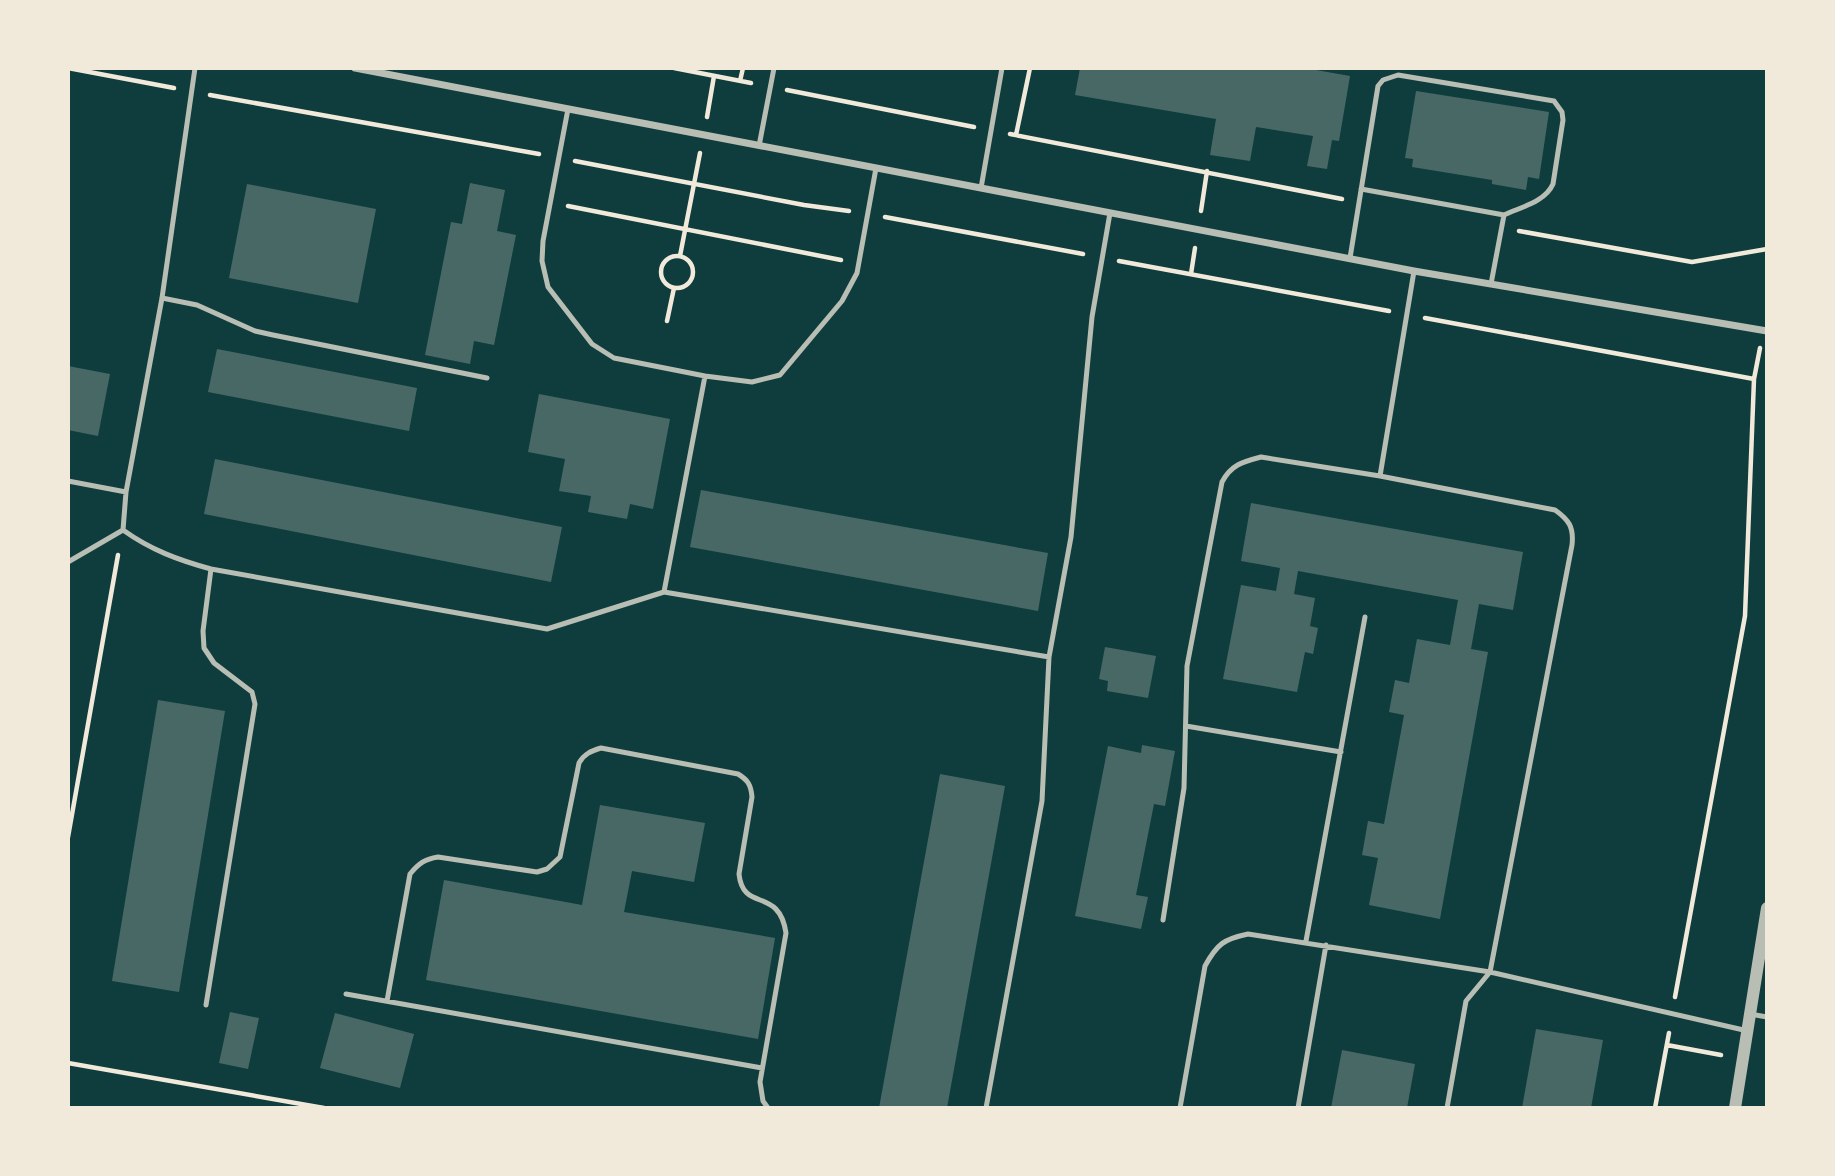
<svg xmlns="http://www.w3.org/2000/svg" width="1835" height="1176" font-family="'Fira Sans Condensed',sans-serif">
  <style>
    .building { fill: #486865 }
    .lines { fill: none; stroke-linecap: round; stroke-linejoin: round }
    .path { stroke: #f1e9da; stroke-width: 4.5 }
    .service { stroke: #b8beb3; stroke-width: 5 }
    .minor { stroke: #b8beb3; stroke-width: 7 }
    .tertiary { stroke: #b8beb3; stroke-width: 12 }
  </style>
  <rect width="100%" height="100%" fill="#0f3d3e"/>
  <path class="building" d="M1080,68H1305L1350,76L1339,141L1332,140L1327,169L1307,166L1313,136L1256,127L1250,161L1210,155L1216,119L1075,95Z
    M1416,91L1549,112L1539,179L1528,177L1526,190L1492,184V180L1412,167L1413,159L1405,158Z
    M470,183L505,190L497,231L516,235L494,345L474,341L470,364L425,355L451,222L462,224Z
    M247,184L376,209L358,303L229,278Z
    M217,349L417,388L409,431L208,392Z
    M68,366L110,374L98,436L68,430Z
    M539,394L670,419L653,509L630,504L627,519L588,512L591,496L559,491L565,459L528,452Z
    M215,459L562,527L551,582L204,514Z
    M701,490L1048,553L1038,611L690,547Z
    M1251,503L1523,552L1513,610L1479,604L1471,649L1488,652L1440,919L1369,905L1378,858L1362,855L1368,821L1384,824L1404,715L1389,712L1395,680L1409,683L1417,639L1450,645L1458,600L1298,571L1294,594L1315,598L1310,626L1318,628L1313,654L1305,652L1297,692L1223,679L1241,585L1276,591L1280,568L1241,561Z
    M1105,647L1156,656L1148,698L1107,691L1108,681L1099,679Z
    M158,700L225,711L179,992L112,981Z
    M1142,745L1175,751L1165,806L1154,804L1136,895L1148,897L1141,929L1075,916L1108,746L1141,753Z
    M940,774L1005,786L947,1108H879Z
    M600,805L705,823L694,882L632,871L624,912L775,938L758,1039L426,980L444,880L582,905Z
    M230,1012L259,1018L248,1069L219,1063Z
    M335,1013L414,1034L400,1088L320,1068Z
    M1536,1029L1603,1040L1591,1108H1522Z
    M1342,1050L1415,1064L1407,1108H1331Z"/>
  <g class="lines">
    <path class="path" d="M68,68L174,88
      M674,68L751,83
      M740,81L743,68
      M787,90L974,127
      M210,95L539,154
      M707,117L714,76
      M1010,134L1342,199
      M1016,135L1030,68
      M575,161L804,205L849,211
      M568,206L841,260
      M1201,211L1207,171
      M885,217L1083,254
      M1519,231L1692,262L1767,249
      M661 272a16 16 0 1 1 32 0a16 16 0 1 1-32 0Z
      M680,256L700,153
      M1119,261L1389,311
      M1191,274L1195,248
      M1425,318L1754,379
      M667,321L674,288
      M68,837L118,555
      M1675,997L1745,616L1754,379L1760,348
      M1667,1045L1721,1055
      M68,1063L324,1108
      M1655,1108L1669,1033"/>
    <path class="service" d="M568,109L543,241L542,261L548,287L592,344L614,358L705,376L752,382L780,375L842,301L857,273L876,168
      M759,146L774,68
      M981,188L1002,68
      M1361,189L1504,215
      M1350,258L1378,86L1383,80L1398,75L1554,101L1562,112L1563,120L1553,184C1545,202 1521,207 1504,215L1491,284
      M162,298L197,305L255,331L273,335L487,378
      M1380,476L1414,271
      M68,481L126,492
      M123,530C151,550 178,560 211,569L547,629L664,592L1049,657
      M123,530L126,492L162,298L195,68
      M68,562L123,530
      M664,592L705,376
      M1186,726L1341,752
      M1163,920L1184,788L1187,666L1222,482C1231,465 1242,462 1261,457L1380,476L1555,510C1569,520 1574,527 1572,545L1490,972L1466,1001L1447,1108
      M1306,941L1365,617
      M346,994L762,1068
      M387,1001L410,874C419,863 425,859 438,857L537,872L547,869L560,857L579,763C584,754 591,751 601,748L738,774C748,780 751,785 752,797L739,874C743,913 779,886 786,933L760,1082L763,1101L768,1108
      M206,1005L255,704L252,692L214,663L204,648L203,631L211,569
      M1750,1014L1767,1017
      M986,1108L1042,801L1049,657L1071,537L1092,317L1110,213
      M1180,1108L1205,966C1217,944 1224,939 1248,934L1490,972L1748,1031
      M1298,1108L1326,945"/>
    <path class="minor" d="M355,68L1414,271L1767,331"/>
    <path class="tertiary" d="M1735,1108L1767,908"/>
  </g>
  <rect width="1835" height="1176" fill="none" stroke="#f1e9da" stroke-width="140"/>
</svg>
